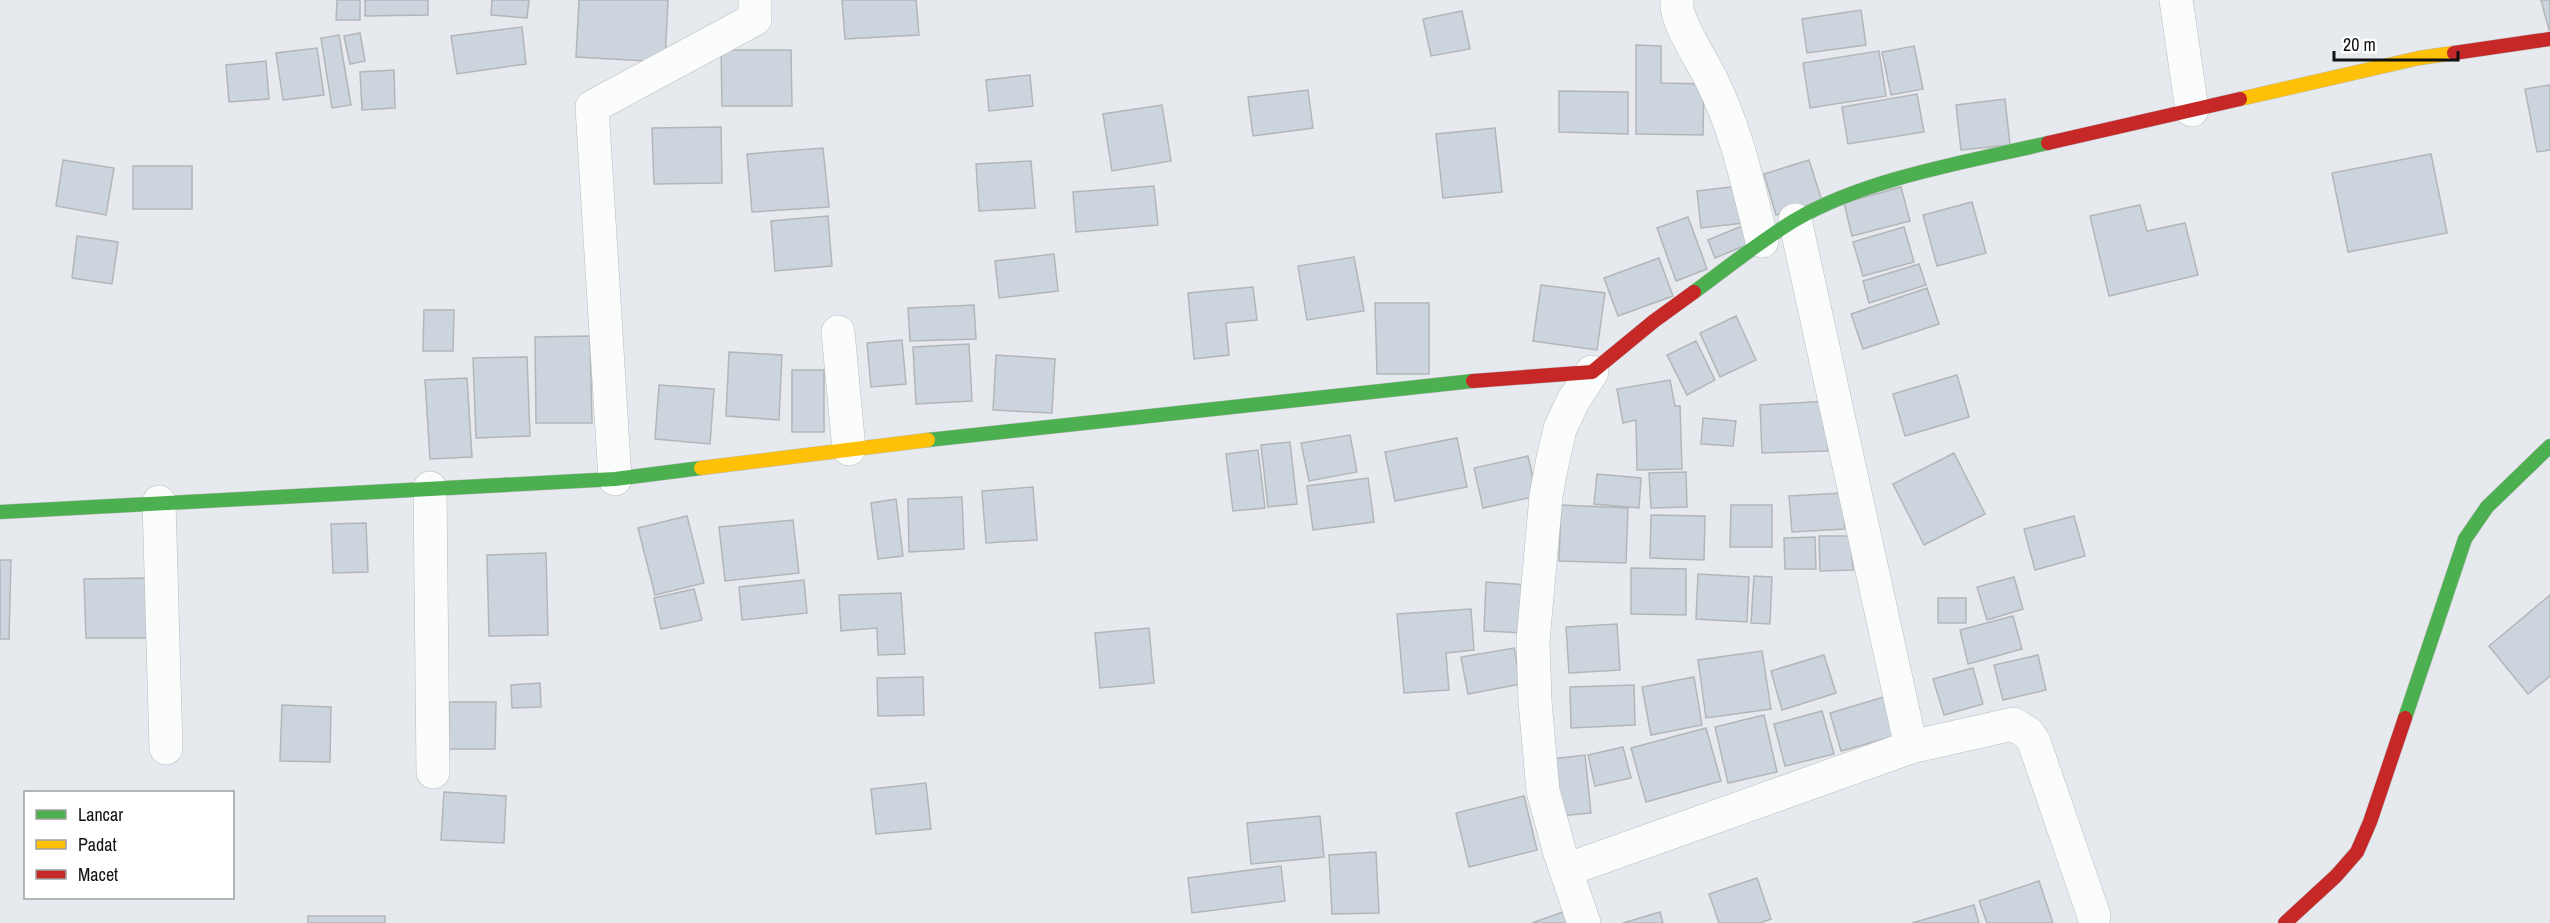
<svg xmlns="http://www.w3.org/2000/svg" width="2550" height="923" font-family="'Archivo Narrow',sans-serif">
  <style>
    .building { fill: #ccd4dd; stroke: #b3b6b9; stroke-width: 1.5 }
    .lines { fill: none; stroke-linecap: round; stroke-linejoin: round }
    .street-casing { stroke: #bbbcbf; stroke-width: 34 }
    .fast-casing { stroke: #bbbcbf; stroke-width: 15 }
    .slow-casing { stroke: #bbbcbf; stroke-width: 15 }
    .jam-casing { stroke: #bbbcbf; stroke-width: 15 }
    .street { stroke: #fbfcfc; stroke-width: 33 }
    .fast { stroke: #4caf50; stroke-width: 14 }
    .slow { stroke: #ffc107; stroke-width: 14 }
    .jam { stroke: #c62828; stroke-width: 14 }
  </style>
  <rect width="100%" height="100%" fill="#e6e9ed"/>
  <path class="building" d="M337,0H360V20H336Z
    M365,0H428V15L365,16Z
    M492,0H529L527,18L491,15Z
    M579,0H668L665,62L576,57Z
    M842,0H916L919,35L845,39Z
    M2541,0H2550V30H2549Z
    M1861,10L1866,45L1807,53L1802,19Z
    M1462,11L1470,49L1431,56L1423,19Z
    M522,27L526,64L457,74L451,36Z
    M360,33L365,61L350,64L344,36Z
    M339,35L351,105L332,108L321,38Z
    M1636,45L1661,46V83L1704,84L1703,135L1636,134Z
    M1914,46L1923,89L1891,95L1882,52Z
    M317,48L324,95L283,100L276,53Z
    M721,50H791L792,106H722Z
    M1879,51L1886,96L1810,108L1803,63Z
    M266,61L269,99L229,102L226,65Z
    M394,70L395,108L362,110L360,72Z
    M1030,75L1033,106L989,111L986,80Z
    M2550,85V150L2537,152L2525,89Z
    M1308,90L1313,128L1253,136L1248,97Z
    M1559,91L1628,92V134L1559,132Z
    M1917,94L1924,132L1848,144L1842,107Z
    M2005,99L2010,145L1961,150L1956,105Z
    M1162,105L1171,161L1112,171L1103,114Z
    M721,127L722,183L654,184L652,128Z
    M1495,128L1502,192L1443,198L1436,134Z
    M823,148L829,207L752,212L747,154Z
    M2431,154L2447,233L2348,252L2332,173Z
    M63,160L114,168L106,215L56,206Z
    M1809,160L1822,201L1776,215L1764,174Z
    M1031,161L1035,208L979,211L976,164Z
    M133,166H192V209H133Z
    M1748,185L1752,222L1701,228L1697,191Z
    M1154,186L1158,225L1076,232L1073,192Z
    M1901,187L1910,221L1852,236L1844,203Z
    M1972,202L1986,253L1937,266L1923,215Z
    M2140,205L2147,231L2185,223L2198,275L2109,296L2090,216Z
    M828,216L832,266L775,271L771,221Z
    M1688,217L1707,269L1676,281L1657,228Z
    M1742,226L1749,244L1715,258L1708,240Z
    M1904,227L1914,262L1863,276L1853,242Z
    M77,236L118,242L112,284L72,278Z
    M1054,254L1058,291L999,298L995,261Z
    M1354,257L1364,311L1307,320L1298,266Z
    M1659,258L1673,296L1618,316L1604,278Z
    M1919,264L1926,285L1869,303L1863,281Z
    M1541,285L1605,293L1597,350L1533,341Z
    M1253,287L1257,320L1226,323L1229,355L1194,359L1188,293Z
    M1927,288L1939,324L1863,349L1851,314Z
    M1375,303H1429V374H1377Z
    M974,305L976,339L910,341L908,308Z
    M424,310H454L453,351H423Z
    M1736,316L1756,360L1720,377L1700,333Z
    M590,336L592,423H536L535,337Z
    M902,340L906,384L871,387L867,343Z
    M1696,341L1715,380L1687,395L1667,355Z
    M969,344L972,401L916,404L913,347Z
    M729,352L782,355L779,420L726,416Z
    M996,355L1055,359L1052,413L993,410Z
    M527,357L530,436L476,438L473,358Z
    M792,370H824V432H792Z
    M1957,375L1969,417L1905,436L1893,394Z
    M467,378L472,457L430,459L425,380Z
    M1670,380L1675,406H1680L1682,469L1637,470L1636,420L1623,423L1617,389Z
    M659,385L714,389L710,444L655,439Z
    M1826,401L1828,451L1762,453L1760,405Z
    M1703,418L1736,421L1733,446L1701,444Z
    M1350,435L1357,472L1309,481L1301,443Z
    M1457,438L1467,487L1395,501L1385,452Z
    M1290,442L1297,504L1268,507L1261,445Z
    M1258,450L1265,508L1233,511L1226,454Z
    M1954,453L1985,514L1924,545L1893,484Z
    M1528,456L1537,496L1483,508L1474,468Z
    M1686,472L1687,507L1651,508L1649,473Z
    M1597,474L1641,478L1639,508L1594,504Z
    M1368,478L1374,522L1313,530L1307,486Z
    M1033,487L1037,540L986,543L982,491Z
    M1842,493L1845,529L1792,532L1789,496Z
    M962,497L964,549L909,552L908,499Z
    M896,499L903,556L878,559L871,503Z
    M1561,505L1628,508L1626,563L1559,561Z
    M1731,505H1772V547H1730Z
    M1651,515L1705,516L1704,560L1650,558Z
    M687,516L704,583L655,595L638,528Z
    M2074,516L2085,556L2035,570L2024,529Z
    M793,520L799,573L725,581L719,527Z
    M366,523L368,572L333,573L331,524Z
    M1819,536H1851L1853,570L1820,571Z
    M1815,537L1816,569H1785L1784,538Z
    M546,553L548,635L489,636L487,555Z
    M0,560H11L9,639H0Z
    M1631,568L1686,569V615L1631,614Z
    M1698,574L1749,577L1747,622L1696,619Z
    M1754,576L1772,577L1770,624L1751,623Z
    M2014,577L2023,609L1987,620L1977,587Z
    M146,578L147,638H86L84,579Z
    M804,580L807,613L742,620L739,587Z
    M1486,582L1531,585L1528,633L1484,631Z
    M694,589L702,620L661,629L654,598Z
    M901,593L905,654L878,655L877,628L841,631L839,595Z
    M2550,595V676L2528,694L2489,646Z
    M1938,598H1966V623H1938Z
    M1471,609L1474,650L1446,653L1449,690L1404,693L1397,614Z
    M2013,616L2022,649L1968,664L1960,630Z
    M1617,624L1620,670L1569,673L1566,627Z
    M1149,628L1154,683L1100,688L1095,633Z
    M1514,648L1521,684L1468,694L1461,657Z
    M1762,651L1771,709L1706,718L1698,660Z
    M1824,655L1836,693L1782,710L1771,671Z
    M2038,655L2046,690L2003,700L1994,665Z
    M1973,668L1983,704L1944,715L1933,679Z
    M923,677L924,715L878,716L877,678Z
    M1694,677L1702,725L1651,735L1642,687Z
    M540,683L541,707L512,708L511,685Z
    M1634,685L1635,725L1571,728L1570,687Z
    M1884,697L1895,736L1841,751L1830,713Z
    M449,702H496L495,749H449Z
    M282,705L331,707L330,762L280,761Z
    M1822,711L1834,754L1785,766L1774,724Z
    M1764,715L1777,772L1728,783L1715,727Z
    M1706,728L1721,781L1646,802L1631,748Z
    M1623,747L1631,778L1595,786L1588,755Z
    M1585,755L1591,813L1559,816L1552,759Z
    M926,783L931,829L876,834L871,789Z
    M444,792L506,796L504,843L441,840Z
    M1524,796L1537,850L1469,867L1456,813Z
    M1320,816L1324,857L1251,864L1247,823Z
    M1376,852L1379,913L1332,914L1329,855Z
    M1281,866L1285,901L1192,913L1188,878Z
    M1757,878L1771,919L1760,923H1719L1709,894Z
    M2039,881L2053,923H1987L1979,901Z
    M1974,905L1979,923H1912Z
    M1563,912L1567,923H1532Z
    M1660,912L1663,923H1623Z
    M308,916H385V923H308Z"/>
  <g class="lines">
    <defs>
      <path id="street" d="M1677,0C1674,20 1702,60 1711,79C1737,130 1748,186 1762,241
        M2176,0L2192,110
        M1795,220L1911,747
        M838,332L849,449
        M615,479L592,107L755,19V0
        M430,488L433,772
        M159,502L166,748
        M1566,870L1911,747L2013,724L2028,733L2034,742L2094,916
        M1584,923L1560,853L1543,791L1535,701L1533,641L1546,496L1552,464L1560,429L1573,401L1592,372"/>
      <path id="fast" d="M1694,292C1727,268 1760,241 1795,220C1867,178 1967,162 2048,143
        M928,440L1473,381
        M0,512L615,479L701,468
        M2405,718L2465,539L2487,507L2550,446"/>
      <path id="slow" d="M2240,99L2419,58L2454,53
        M701,468L928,440"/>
      <path id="jam" d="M2454,53L2550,39
        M2048,143L2240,99
        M1473,381L1592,372L1654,321L1694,292
        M2285,923L2336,876L2357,852L2370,822L2405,718"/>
    </defs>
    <use href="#street" class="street-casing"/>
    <use href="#fast" class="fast-casing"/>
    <use href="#slow" class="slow-casing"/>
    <use href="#jam" class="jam-casing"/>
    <use href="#street" class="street"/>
    <use href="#fast" class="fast"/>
    <use href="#slow" class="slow"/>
    <use href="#jam" class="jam"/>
  </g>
  <rect x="24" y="791" width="210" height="108" fill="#ffffff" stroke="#9fa0a1" stroke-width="1.5"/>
  <rect x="36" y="810" width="30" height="9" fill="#4caf50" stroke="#9fa0a1" stroke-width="1.5"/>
  <text x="78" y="821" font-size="18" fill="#0f1113">Lancar</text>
  <rect x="36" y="840" width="30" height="9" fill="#ffc107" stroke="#9fa0a1" stroke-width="1.5"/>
  <text x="78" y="851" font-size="18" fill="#0f1113">Padat</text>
  <rect x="36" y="870" width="30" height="9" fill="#c62828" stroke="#9fa0a1" stroke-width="1.5"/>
  <text x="78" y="881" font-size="18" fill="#0f1113">Macet</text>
  <path d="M2334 51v9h124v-9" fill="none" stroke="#0f1113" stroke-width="3"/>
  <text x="2343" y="51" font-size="18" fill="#0f1113" stroke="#ffffff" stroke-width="4.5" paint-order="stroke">20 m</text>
</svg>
